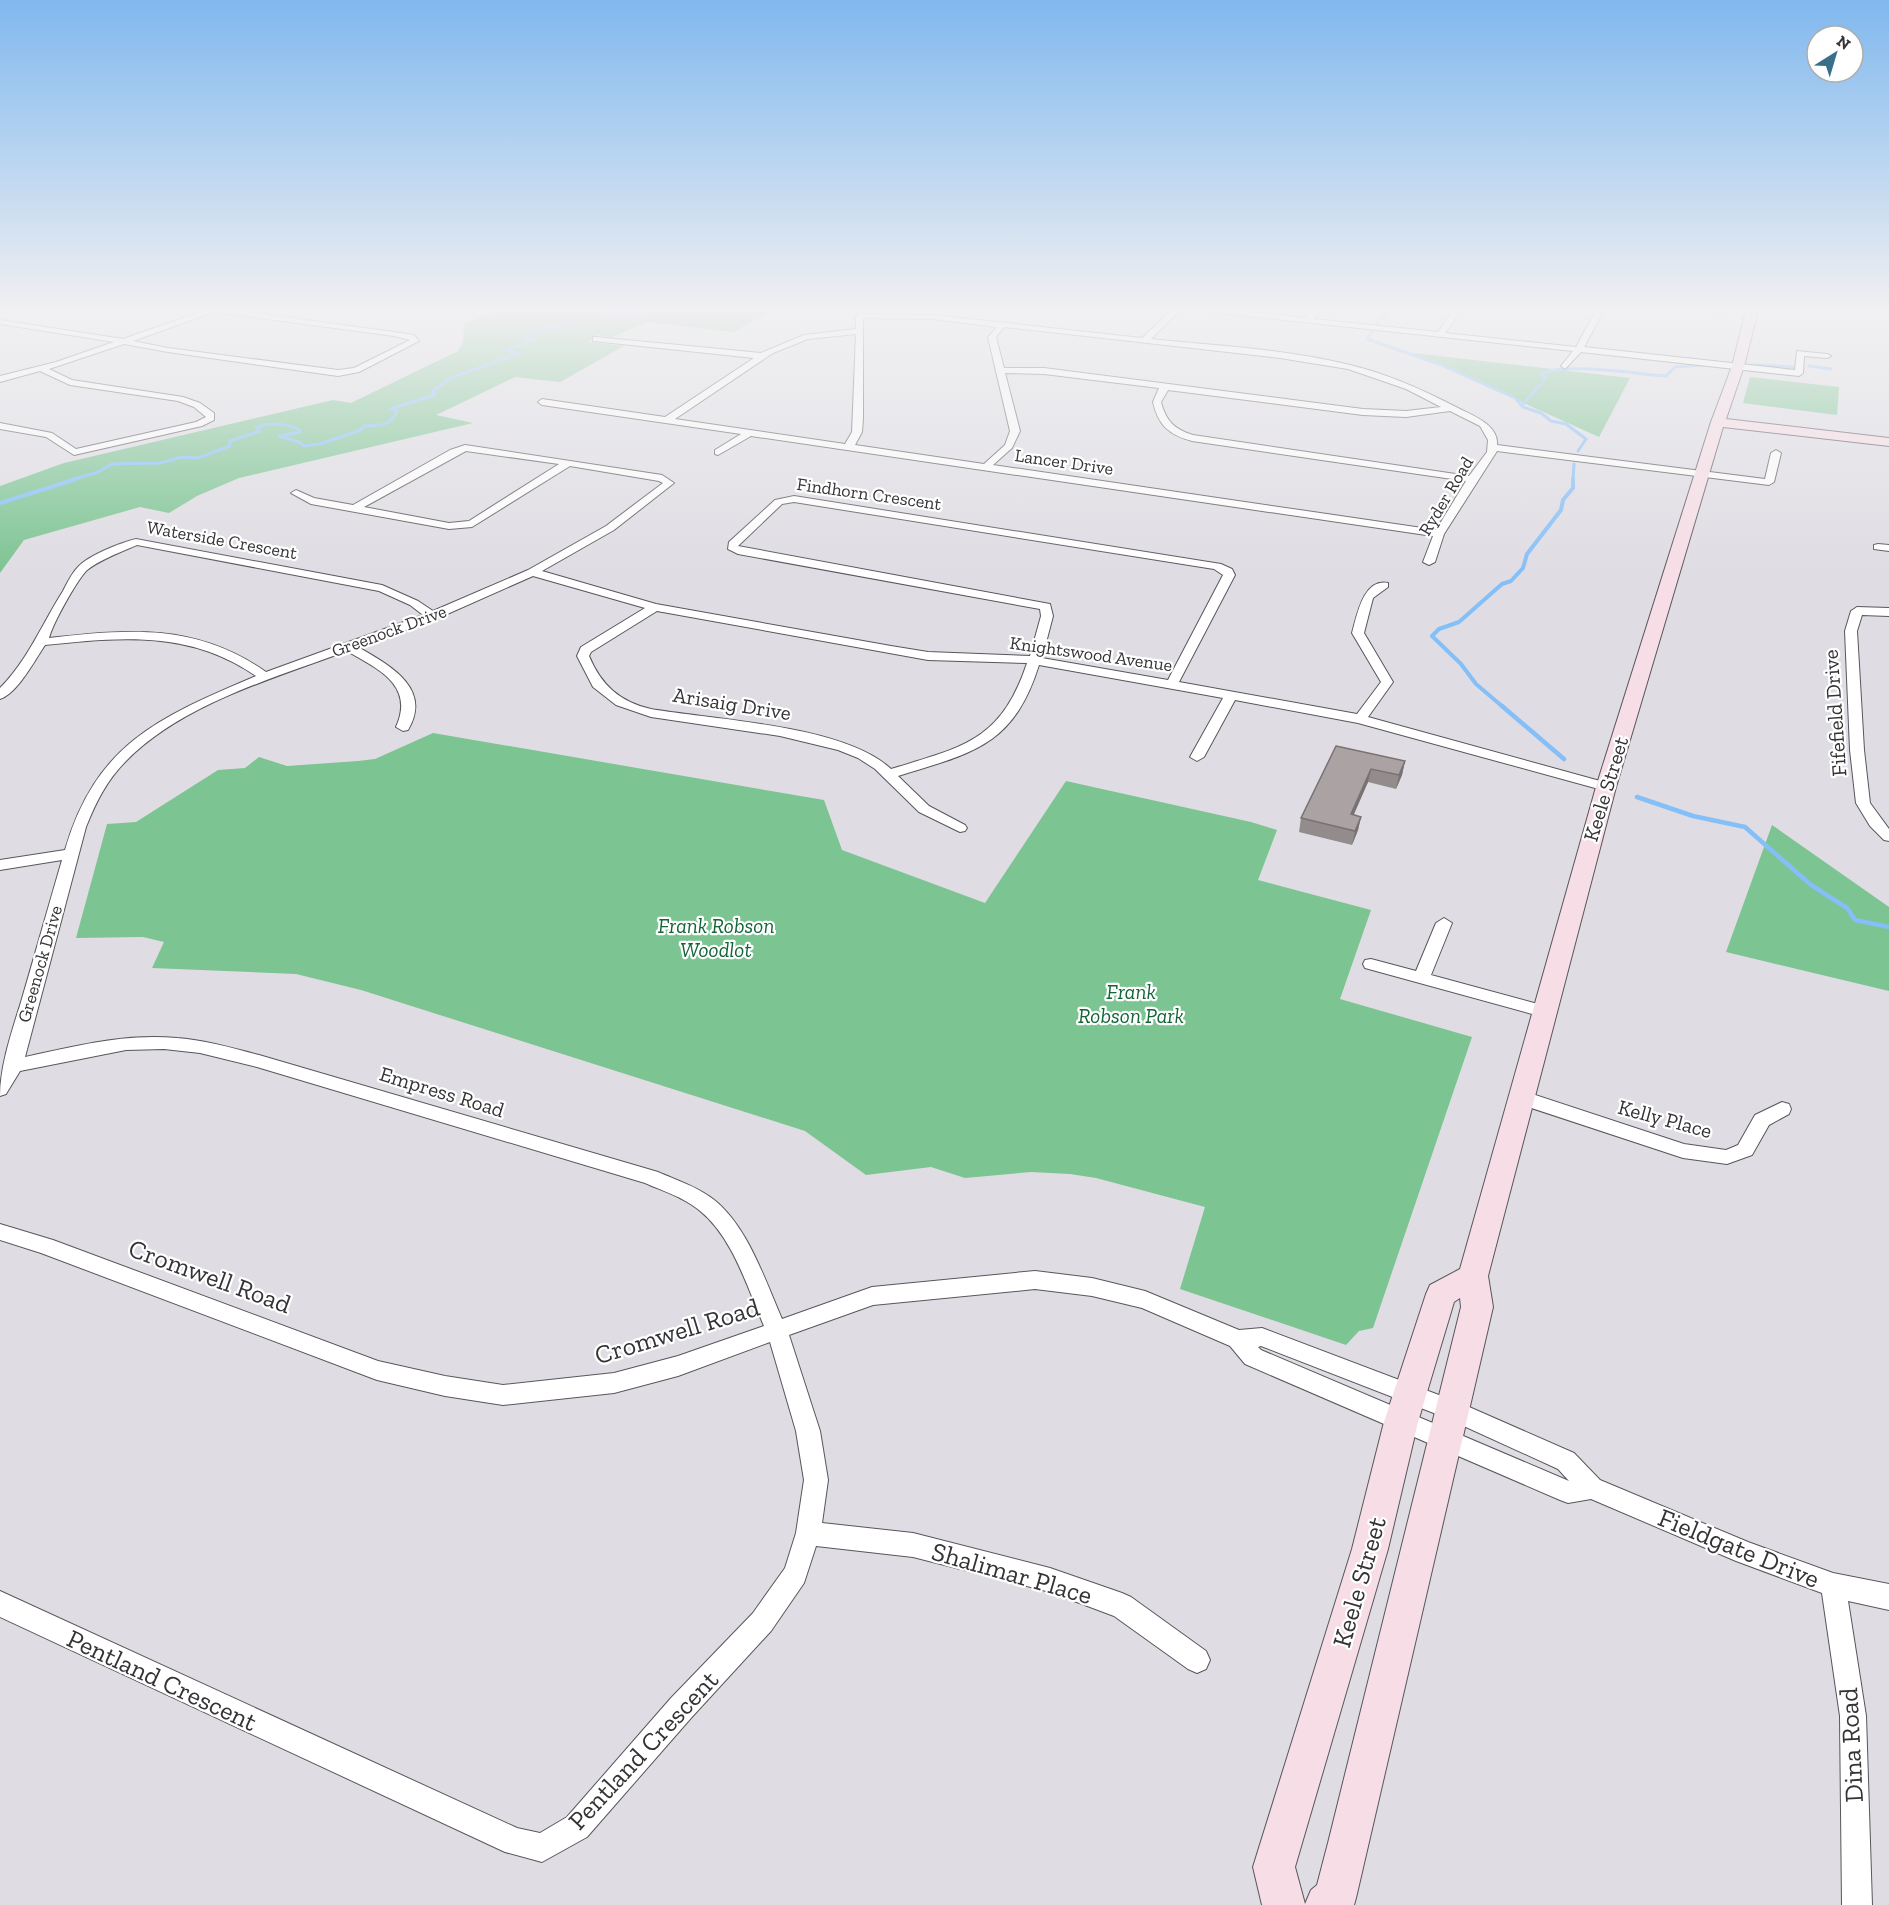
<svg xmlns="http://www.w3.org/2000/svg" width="1889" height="1905" font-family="'Zilla Slab',serif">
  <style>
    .green { fill: #7cc492 }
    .water { fill: #85bff8 }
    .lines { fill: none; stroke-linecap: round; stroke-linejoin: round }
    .stream-far2 { stroke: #85bff8; stroke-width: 3 }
    .stream-far1 { stroke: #85bff8; stroke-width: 4 }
    .stream { stroke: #85bff8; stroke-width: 4.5 }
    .street-casing { stroke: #58565b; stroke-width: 2 }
    .secondary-casing { stroke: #58565b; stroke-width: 2 }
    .street { fill: #fff; fill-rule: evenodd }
    .secondary { fill: #f7dde5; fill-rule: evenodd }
    .wall { fill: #938c8c }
    .shaded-wall { fill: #787272 }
    .building { fill: #aba3a3; stroke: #787272; stroke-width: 1.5 }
    .labels { text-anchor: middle; stroke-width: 4.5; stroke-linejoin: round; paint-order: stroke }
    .far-street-label { font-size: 18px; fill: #343335; stroke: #fff }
    .street-label { font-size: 21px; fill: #343335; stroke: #fff }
    .park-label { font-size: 21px; font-style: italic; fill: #136537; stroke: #fff }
    .near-street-label { font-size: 26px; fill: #343335; stroke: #fff }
  </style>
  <rect width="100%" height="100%" fill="#dfdde3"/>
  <path class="green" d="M507,307H780L733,332L648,322L612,337L598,335L588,342L624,346L560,382L515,377L436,415L473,423L239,478L197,496L169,513L140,507L24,540L0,573V486L64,463L333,400L351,403L458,351L463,342L464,324Z
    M1413,353L1630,378L1599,437Z
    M1750,377L1839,387L1837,415L1743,403Z
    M433,733L824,800L842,850L985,903L1066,781L1251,822L1277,830L1258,880L1371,910L1340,999L1472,1037L1373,1328L1359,1331L1346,1345L1180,1289L1205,1207L1096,1178L1070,1174L1031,1172L965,1178L931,1167L866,1175L805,1131L361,990L296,974L152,968L164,942L143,937L76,938L107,824L136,822L218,770L245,768L259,757L287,766L358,761L375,759Z
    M1772,825L1889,907V991L1726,952Z"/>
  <path class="water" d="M614,307H686C673,318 609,326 595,314Z"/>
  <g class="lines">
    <path class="stream-far2" d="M1376,325L1391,307
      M1374,329L1367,339L1439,364L1515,398L1523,407L1541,413L1551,421L1566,424L1586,439L1578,451
      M1755,365L1793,367
      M1809,366L1831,369
      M1543,381L1546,378L1540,374C1566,362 1635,374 1666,376L1675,367L1703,365
      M1523,404L1541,384
      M71,480L98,472L112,464L160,463L182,457L198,458L230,446V441L260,431L256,427C273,422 284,423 300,430V432L279,436L299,442L304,446L320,444L361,430L364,426C379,425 391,427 397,411L390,409L435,395L433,391L451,378L518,354L507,350L535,339L524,338L535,331L573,321L575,310L582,307
      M1573,480L1574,464"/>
    <path class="stream-far1" d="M0,503L76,479
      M1503,707L1476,684L1461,664L1432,636L1439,629L1459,622L1502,584L1511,581L1523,568L1527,554L1561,510L1563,500L1573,488V479"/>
    <path class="stream" d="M1502,706L1564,759
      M1637,797L1693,816L1745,827L1811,885L1847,908L1855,920L1889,927"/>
    <defs>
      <path id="street" d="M190,307H209L394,332L414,335L419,341L359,372L338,376L168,352L124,344L49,369L72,380L183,397L200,403L214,413V420L202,426L74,455L46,437L0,429V423L52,433L76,449L196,422L206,417L194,407L178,401L70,385L40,371L0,382V376L56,362L114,342L0,324V320L123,339L203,311ZM214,312L394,336L410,340L354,368L338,370L168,348L133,341Z
        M1175,307H1203L1306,318L1317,307H1325L1314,319L1438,332L1456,307H1464L1445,333L1576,347L1598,307H1606L1584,347L1795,370L1797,351L1827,354L1831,356L1827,358L1804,356L1803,373L1799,376L1581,352L1565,369L1561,366L1573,351L1182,309L1151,339C1217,346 1286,349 1350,365C1388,374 1423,390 1456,407C1471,415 1499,424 1497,445L1765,479L1771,453L1776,450L1781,453L1774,482L1769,485L1497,451L1444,534L1435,562L1429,565L1423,562L1433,536L751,436L718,455L715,454V450L741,434L542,405L538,402L542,399L665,417L754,358L593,341V337H596L761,353L804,335L856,329V316L860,314L933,315L1142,338ZM863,318L933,319L997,327L988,337L1010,431L1005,445L984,464L855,445L862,432L863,419ZM1004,327L1280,358L1348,369L1406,389L1441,407L1406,411L1363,409L1044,368H1004L996,337ZM856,334L852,432L845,444L675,419L773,353L808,339ZM1005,373L1044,374L1159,388L1153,402C1158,425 1169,435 1192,441L1466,481L1436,530L993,465L1012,448L1020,431ZM1168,390L1363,415L1406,417L1450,411L1480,426L1488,440L1487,452L1469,476L1193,435C1174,429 1166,421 1161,402Z
        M465,445L662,475L674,483L614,530L542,571L656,604L891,646L928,652L1030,656L1041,616L1040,609L738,554L728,549L729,542L775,500L794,496L1221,564L1232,569L1235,575L1179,682L1357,714L1381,682L1352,633C1357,616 1363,578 1388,583V587L1373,598L1364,633L1393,682L1368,717L1611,784L1613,787L1606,791L1358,723L1235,700L1204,757L1197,761L1190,757L1223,698L1039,665C1013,747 972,753 898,776L929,806L965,825L967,828L965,831L960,832L919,812L875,769L858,758L838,750L780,736L651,717L616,705L593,687L577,656L581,647L645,608L533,576L436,619L358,647C389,665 433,688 408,730L403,731L396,727C415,685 378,669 347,651C274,678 182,704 126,761C107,780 96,802 86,827L25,1057C75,1046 125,1033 177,1038C205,1040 232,1048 259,1055L658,1172C676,1180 696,1186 713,1199C747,1225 765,1280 782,1319L872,1287L1035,1271L1092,1278L1145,1291L1239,1330L1262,1328L1460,1403L1574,1453L1600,1480L1748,1542L1833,1573L1889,1584V1610L1848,1601L1866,1716L1872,1905H1842L1840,1716L1822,1593L1736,1561L1591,1499L1568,1503L1560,1500L1245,1364L1230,1346L1142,1308L1092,1296L1035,1289L873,1305L789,1335L820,1431L828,1480L822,1523L913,1533L1050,1568L1122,1593L1131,1597L1206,1651L1210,1660L1206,1669L1197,1673L1188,1669L1114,1616L1050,1592L913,1557L816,1546L804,1583L771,1631L691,1718L587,1837L542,1862L505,1852L0,1617V1591L517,1828L540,1833L567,1817L671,1698L753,1613L785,1568L796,1533L804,1480L796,1431L770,1342L678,1376L614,1393L503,1405L445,1396L377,1380L41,1253L0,1240V1224L53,1240L378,1361L445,1376L503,1385L614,1373L678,1356L764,1326C747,1287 733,1237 699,1210C683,1197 663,1191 645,1183L257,1067L200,1053L164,1049L126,1050L20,1071L6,1094L0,1096C0,1066 12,1031 21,1002C35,955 48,907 62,860L0,870V860L65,850C96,743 160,717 256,676C190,630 121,637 45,645C35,660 17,694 0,699V688C28,660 42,624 63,591C67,583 72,573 78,567C89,555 120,543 136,539L382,585L418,601L433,611L528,570L606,526L663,483L659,481L570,466L472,527L449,529L311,504L291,493L296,490L314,498L353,505L450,450ZM466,451L559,464L469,521L449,523L364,507ZM794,502L1214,569L1223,575L1168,680L1042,658L1053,616L1050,604L738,546L782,504ZM137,545L379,591L410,605L423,615L266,672C196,623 129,629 49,638C53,623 76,582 86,571C97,561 123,551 137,545ZM657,611L928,660L1027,663C1001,742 962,747 891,769C844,725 715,720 651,709C620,702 601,685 589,656L591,652ZM1261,1346L1444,1417L1558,1469L1569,1481L1261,1350L1258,1347Z
        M1878,544L1889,545V551L1874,549V545Z
        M1857,607L1889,608V616L1862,615L1857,631L1864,750L1870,803L1889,829V841L1884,840L1870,826L1856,803L1850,750L1845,631L1851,611Z
        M1444,918L1452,923L1431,975L1549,1007L1552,1011L1549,1015L1543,1017L1365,968L1363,964L1365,960L1371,959L1416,971L1436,923Z
        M1520,1090L1684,1144L1726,1150L1738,1145L1755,1115L1782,1102L1789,1104L1791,1109L1789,1114L1769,1125L1752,1155L1727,1164L1683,1158L1513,1102L1511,1097L1513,1092Z"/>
      <path id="secondary" d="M1747,307H1759L1744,366L1726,419L1889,438V446L1723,427L1616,787L1488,1276L1493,1307L1356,1898L1354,1905H1262L1253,1867L1352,1549L1384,1422L1426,1294L1430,1285L1460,1269L1596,787L1711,422L1732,366ZM1460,1298L1461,1307L1328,1843L1317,1885L1311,1890L1305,1904L1295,1867L1388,1549L1418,1422L1454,1302Z"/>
    </defs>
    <use href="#street" class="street-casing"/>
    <use href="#secondary" class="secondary-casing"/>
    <use href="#street" class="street"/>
    <use href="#secondary" class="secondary"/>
  </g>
  <path class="wall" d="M1696,307H1726L1724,314L1695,310Z
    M1336,746L1405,761L1402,775L1396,789L1368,782L1353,815L1361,817L1358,830L1352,845L1299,832L1301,818Z"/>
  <path class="shaded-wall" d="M1405,761L1402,775L1396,789L1399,775Z
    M1371,769L1368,782L1348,828L1351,814Z
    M1361,817L1358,830L1352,845L1355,831Z"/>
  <path class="building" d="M1336,746L1405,761L1399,775L1371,769L1351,814L1361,817L1355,831L1301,818Z"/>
  <linearGradient id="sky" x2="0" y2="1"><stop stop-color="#80b8ee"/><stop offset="0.54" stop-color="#f1f0f2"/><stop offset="1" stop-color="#f1f0f2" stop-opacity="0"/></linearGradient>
  <rect width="1889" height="573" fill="url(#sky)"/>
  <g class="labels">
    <g class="far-street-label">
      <text transform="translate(1064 462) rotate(8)" y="6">Lancer Drive</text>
      <text transform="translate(869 494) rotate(8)" y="6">Findhorn Crescent</text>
      <text transform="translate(1446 496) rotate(-59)" y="6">Ryder Road</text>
      <text transform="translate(222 540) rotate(10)" y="6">Waterside Crescent</text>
      <text transform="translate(389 631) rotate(-20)" y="6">Greenock Drive</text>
      <text transform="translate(1091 654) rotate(8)" y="6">Knightswood Avenue</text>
      <text transform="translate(40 964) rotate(-74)" y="6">Greenock Drive</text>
    </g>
    <g class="street-label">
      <text transform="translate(732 704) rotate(9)" y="7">Arisaig Drive</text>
      <text transform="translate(1835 713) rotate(-94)" y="7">Fifefield Drive</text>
      <text transform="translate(1606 789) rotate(-73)" y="7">Keele Street</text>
      <text transform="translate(442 1092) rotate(17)" y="7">Empress Road</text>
      <text transform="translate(1665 1119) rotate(15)" y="7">Kelly Place</text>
    </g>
    <g class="park-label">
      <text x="716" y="933">Frank Robson<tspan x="716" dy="24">Woodlot</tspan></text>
      <text x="1131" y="999">Frank<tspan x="1131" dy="24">Robson Park</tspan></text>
    </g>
    <g class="near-street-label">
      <text transform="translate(210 1276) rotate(20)" y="9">Cromwell Road</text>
      <text transform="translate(677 1331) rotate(-17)" y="9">Cromwell Road</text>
      <text transform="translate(1739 1548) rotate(22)" y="9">Fieldgate Drive</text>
      <text transform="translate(1012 1573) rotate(16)" y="9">Shalimar Place</text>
      <text transform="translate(1359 1582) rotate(-74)" y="9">Keele Street</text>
      <text transform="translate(162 1680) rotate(25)" y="9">Pentland Crescent</text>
      <text transform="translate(1851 1745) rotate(-93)" y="9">Dina Road</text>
      <text transform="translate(643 1750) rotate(-47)" y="9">Pentland Crescent</text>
    </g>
  </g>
  <g transform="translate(1835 54) rotate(37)"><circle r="28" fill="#ffffff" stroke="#aeadae" stroke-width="1.5"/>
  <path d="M0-4.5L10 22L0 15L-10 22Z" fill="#386f8a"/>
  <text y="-9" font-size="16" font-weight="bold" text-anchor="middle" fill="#343335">N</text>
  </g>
</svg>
